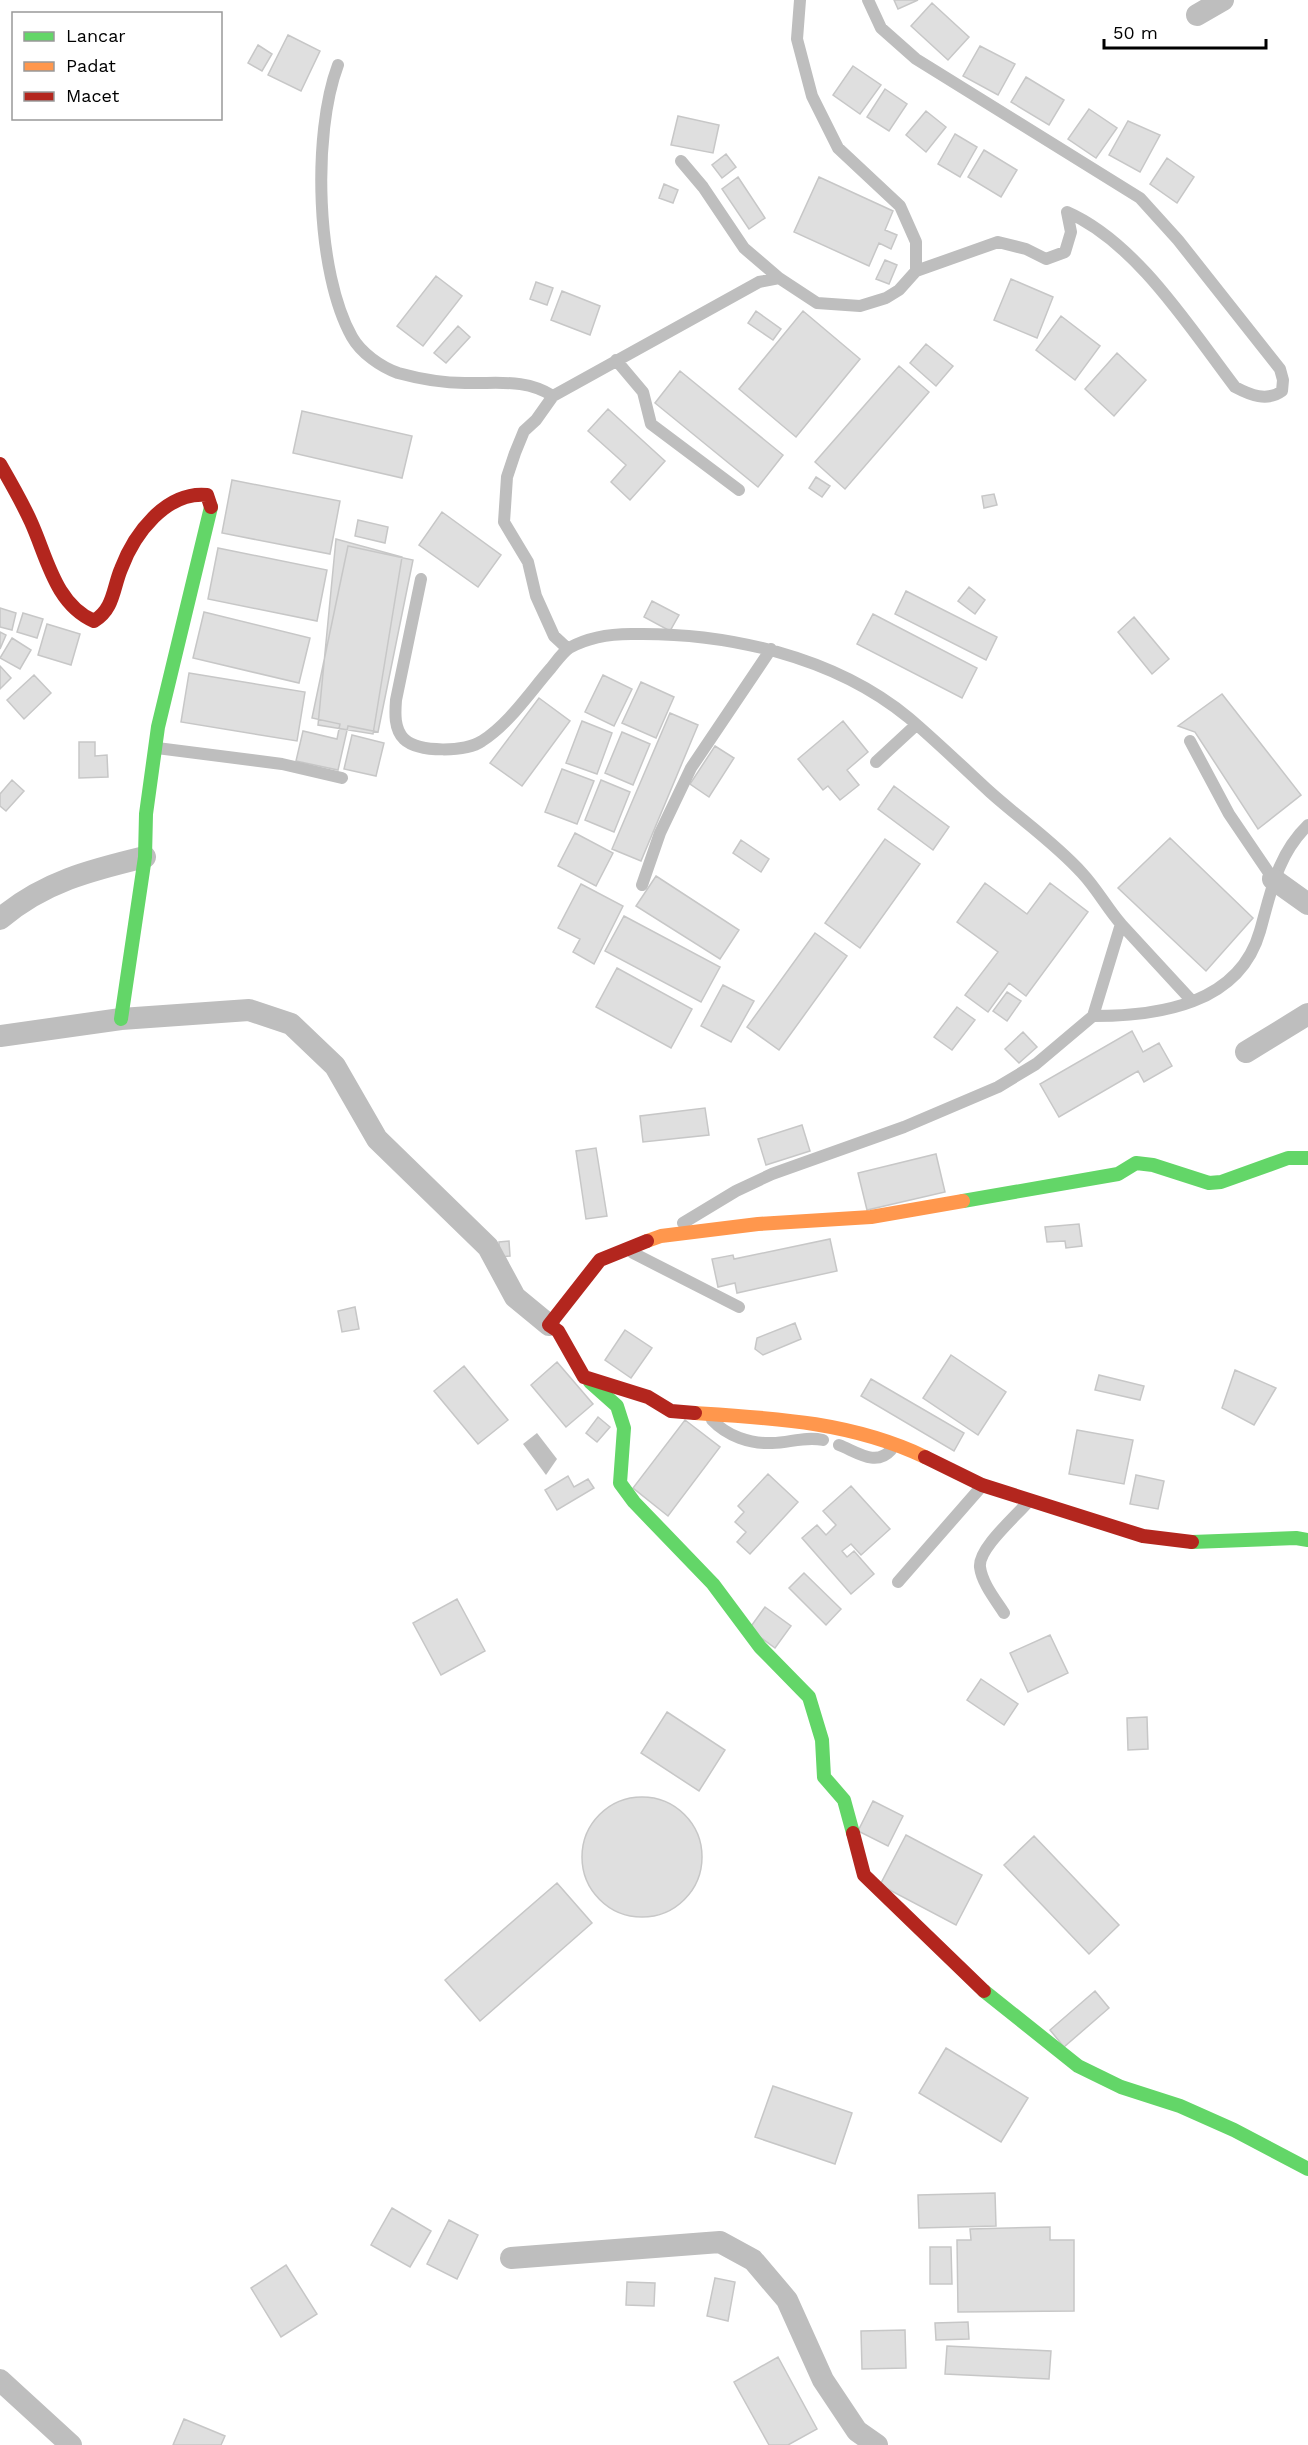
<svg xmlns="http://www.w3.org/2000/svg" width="1308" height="2445" font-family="'Work Sans',sans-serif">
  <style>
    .water { fill: #bfbfbf }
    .building { fill: #dfdfdf; stroke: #c7c7c7; stroke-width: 1.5 }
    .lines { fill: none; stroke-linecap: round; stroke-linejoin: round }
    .lane { stroke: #bebebe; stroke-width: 12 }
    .street { stroke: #bebebe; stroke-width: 22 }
    .fast { stroke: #63d668; stroke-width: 14 }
    .slow { stroke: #ff974d; stroke-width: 14 }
    .jam { stroke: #b3261e; stroke-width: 14 }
  </style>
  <rect width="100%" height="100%" fill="#fff"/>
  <path class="water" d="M537,1433L557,1459L546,1475L523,1444Z"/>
  <path class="building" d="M894,0H918L898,9Z
    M932,3L969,37L948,60L911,26Z
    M288,35L320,51L301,91L268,75Z
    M258,45L272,54L262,71L248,63Z
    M980,46L1015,64L998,95L963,76Z
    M853,66L881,85L860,114L833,95Z
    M1026,77L1064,100L1049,125L1011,102Z
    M885,89L907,104L889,131L867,117Z
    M1089,109L1117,128L1096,158L1068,139Z
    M926,111L946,127L926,152L906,135Z
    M678,116L719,125L713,153L671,145Z
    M1128,121L1160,135L1140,172L1109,155Z
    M955,134L977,147L960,177L938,164Z
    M984,150L1017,170L1001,197L968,177Z
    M726,154L736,167L722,178L712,165Z
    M1167,158L1194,177L1177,203L1150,184Z
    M738,177L765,218L749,229L722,189Z
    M819,177L893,211L885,230L897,235L891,249L879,243L869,266L794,232Z
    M664,184L678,190L673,203L659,198Z
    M885,260L897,265L889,284L876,279Z
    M436,276L462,296L423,346L397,326Z
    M1011,279L1053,297L1037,338L994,320Z
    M536,282L553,288L547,305L530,299Z
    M562,291L600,306L590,335L551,320Z
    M756,311L781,329L773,340L748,323Z
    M803,311L860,359L796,437L739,389Z
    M1061,316L1100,346L1075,380L1036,350Z
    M458,326L470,337L446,363L434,353Z
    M926,344L953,366L936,386L910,363Z
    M1117,353L1146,380L1114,416L1085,389Z
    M899,366L929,392L845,489L815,462Z
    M680,371L783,455L758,487L655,403Z
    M608,409L665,461L630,500L611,482L626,465L588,431Z
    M302,411L412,436L402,478L293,453Z
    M816,477L830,486L822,497L809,488Z
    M232,480L340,501L330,554L222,533Z
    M994,494L997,505L984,508L982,496Z
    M442,512L501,555L478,587L419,545Z
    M358,520L388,527L385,543L355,536Z
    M336,539L402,557L373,734L318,725Z
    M348,546L413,560L378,732L348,726L338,770L296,761L303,731L337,739L340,724L312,718Z
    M218,548L327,570L317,621L208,599Z
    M969,587L985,600L975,614L958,601Z
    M906,591L997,637L986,660L895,614Z
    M652,601L679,615L670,631L644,617Z
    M0,608L16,613L12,630L0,627Z
    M204,612L310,638L299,683L193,658Z
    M23,613L43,619L37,638L17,632Z
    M873,614L977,668L962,698L857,644Z
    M1134,617L1169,659L1152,674L1118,632Z
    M47,624L80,634L71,665L38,655Z
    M0,632L6,635L0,649Z
    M12,638L31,650L20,669L0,658Z
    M0,666L11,678L0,689Z
    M189,673L305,692L297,741L181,722Z
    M34,675L51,693L24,719L7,700Z
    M603,675L632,689L614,726L585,712Z
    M641,682L674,697L656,738L622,723Z
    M1222,694L1301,795L1258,829L1195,732L1178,726Z
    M539,698L570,721L522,786L490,763Z
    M670,713L698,725L641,861L612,849Z
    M582,721L612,733L597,774L566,763Z
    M843,721L868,752L847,770L859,785L840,800L828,786L823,790L798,759Z
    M622,732L650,744L633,785L605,773Z
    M352,735L384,743L376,776L344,769Z
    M79,742H95V756L107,755L108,777L79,778Z
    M715,746L734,758L709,797L690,784Z
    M562,769L594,781L577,824L545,812Z
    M12,780L24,791L6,811L0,806V794Z
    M601,780L630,792L614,832L585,820Z
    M894,786L949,827L933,850L878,809Z
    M575,833L613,853L596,886L558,866Z
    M1170,838L1253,918L1206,971L1118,888Z
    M885,839L920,864L860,948L825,923Z
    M741,840L769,859L761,872L733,853Z
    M656,876L739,930L720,959L636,906Z
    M985,883L1027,914L1050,883L1088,912L1026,996L1009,983L988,1012L965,995L998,952L957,922Z
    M581,884L623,906L594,964L573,952L580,939L558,928Z
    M624,916L720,967L701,1002L605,951Z
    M815,933L847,956L779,1050L747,1027Z
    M617,968L692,1009L671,1048L596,1007Z
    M723,985L754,1001L731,1042L701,1026Z
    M1007,992L1021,1001L1007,1021L993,1011Z
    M957,1007L975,1020L952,1050L934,1037Z
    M1132,1031L1143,1052L1159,1043L1172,1066L1144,1082L1138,1071L1059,1117L1040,1084Z
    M1023,1032L1037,1047L1019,1063L1005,1049Z
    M705,1108L709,1135L643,1142L640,1116Z
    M802,1125L810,1151L766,1165L758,1139Z
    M596,1148L607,1216L586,1219L576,1151Z
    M936,1154L945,1192L867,1210L858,1173Z
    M1079,1224L1082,1246L1066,1248L1065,1241L1047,1242L1045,1227Z
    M830,1239L837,1271L737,1293L735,1283L718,1287L712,1259L733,1255L734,1259Z
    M509,1241L510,1256L500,1257L499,1242Z
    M355,1307L359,1329L342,1332L338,1311Z
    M795,1323L801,1339L763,1355L755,1349L757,1338Z
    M625,1330L652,1348L631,1378L605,1360Z
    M951,1355L1006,1392L978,1435L923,1398Z
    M557,1362L593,1404L566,1427L531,1385Z
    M464,1366L508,1420L478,1444L434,1391Z
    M1235,1370L1276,1388L1254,1425L1222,1408Z
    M1099,1375L1144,1386L1140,1400L1095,1390Z
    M871,1379L964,1433L954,1451L861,1396Z
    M598,1417L610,1427L597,1442L586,1433Z
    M685,1420L720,1447L668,1516L633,1488Z
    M1077,1430L1133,1440L1124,1484L1069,1474Z
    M768,1474L798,1502L750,1554L737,1542L746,1532L735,1522L744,1512L738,1506Z
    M1136,1475L1164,1481L1158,1509L1130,1504Z
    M568,1476L574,1487L588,1479L594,1488L557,1510L545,1490Z
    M851,1486L890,1529L861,1555L851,1544L842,1551L847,1557L854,1551L874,1574L851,1594L802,1538L817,1525L826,1535L836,1525L823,1511Z
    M804,1573L841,1609L826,1625L789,1588Z
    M457,1599L485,1651L441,1675L413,1623Z
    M765,1607L791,1626L775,1648L749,1629Z
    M1050,1635L1068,1673L1028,1692L1010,1653Z
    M981,1679L1018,1704L1004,1725L967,1700Z
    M667,1712L725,1750L699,1791L641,1753Z
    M1147,1717L1148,1749L1128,1750L1127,1718Z
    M582 1857a60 60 0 1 1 120 0a60 60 0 1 1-120 0Z
    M873,1801L903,1816L888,1846L858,1831Z
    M906,1835L982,1875L956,1925L880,1885Z
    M1034,1836L1119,1925L1089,1954L1004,1865Z
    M557,1883L592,1923L480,2021L445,1980Z
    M1095,1991L1109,2008L1064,2047L1050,2030Z
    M946,2048L1028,2098L1001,2142L919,2093Z
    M773,2086L852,2113L835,2164L755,2137Z
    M995,2193L996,2226L919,2228L918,2195Z
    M392,2208L431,2231L410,2267L371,2245Z
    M449,2220L478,2235L457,2279L427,2264Z
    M1050,2227V2240H1074V2311L958,2312L957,2240H971L970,2229Z
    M930,2247H951L952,2284H930Z
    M286,2265L317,2314L281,2337L251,2288Z
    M715,2278L735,2282L728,2321L707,2316Z
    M627,2282L655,2283L654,2306L626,2305Z
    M968,2322L969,2339L936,2340L935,2323Z
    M905,2330L906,2368L862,2369L861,2331Z
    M947,2346L1051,2351L1049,2379L945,2374Z
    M778,2357L817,2429L788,2445H769L734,2382Z
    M184,2419L225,2436L221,2445H173Z"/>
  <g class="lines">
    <path class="lane" d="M868,0L881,28L916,59L1140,198L1178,240L1280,369L1283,380L1282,391C1267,402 1250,395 1235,387C1190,328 1136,242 1067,212L1071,232L1065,252L1046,259L1026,249L998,242L916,271
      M338,65C312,134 316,273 352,337C361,353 381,367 398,373C420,379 443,383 465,383C497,384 525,378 553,396
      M681,161L703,187L744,248L779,278
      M616,360L643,392L651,424L739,490
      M421,579L396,700C395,713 394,729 404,739C419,753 466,752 482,741C509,724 530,692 551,668C556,662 562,653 569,648C587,638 610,634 631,634C726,632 834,656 909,718C937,742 963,767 990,792C1020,819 1055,843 1082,873C1097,889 1107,908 1121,924L1093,1016L1036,1064L998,1087L904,1127L772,1174L736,1191L683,1223
      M568,649L554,636L536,596L528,562L504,522L507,477L515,453L524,431L536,420L553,396L759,282L779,278L817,303L860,306L886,298L899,290L916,271V242L900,206L838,148L812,96L797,39L800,0
      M1190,741L1229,814L1273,879
      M157,748L282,764L342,778
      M876,762L916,725
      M642,885L660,833L691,768L771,649
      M1121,924L1192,1001
      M1093,1016C1158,1016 1239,1005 1260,931C1271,892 1277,855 1308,825
      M633,1253L739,1307
      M712,1420C727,1436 750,1444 772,1443C789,1443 805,1436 823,1440
      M839,1445C857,1452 876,1467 891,1450
      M898,1582L982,1486
      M1004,1613C995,1599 982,1583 980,1567C978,1549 1015,1517 1027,1503"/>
    <path class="street" d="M1197,15L1223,0
      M1273,879L1308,904
      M0,919C43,882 91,870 145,857
      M0,1036L121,1019L249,1010L291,1024L335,1066L377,1139L488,1247L515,1297L549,1325
      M1246,1052L1308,1014
      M511,2258L720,2242L753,2260L787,2300L823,2380L857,2431L877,2445
      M0,2380L71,2445"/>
    <path class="fast" d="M121,1019L145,857L146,814L158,727L211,507
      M963,1201L1118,1174L1136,1163L1153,1165L1209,1183L1221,1182L1288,1158H1308
      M590,1382L617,1406L624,1428L620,1483L634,1502L713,1584L760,1647L809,1697L822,1740L824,1777L844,1800L853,1833
      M1192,1542L1296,1538L1308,1540
      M984,1991L1078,2066L1121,2087L1180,2106L1234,2130L1308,2169"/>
    <path class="slow" d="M647,1241L661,1236L758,1224L871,1217L963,1201
      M695,1413C774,1418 852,1422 925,1457"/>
    <path class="jam" d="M0,464C11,483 22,502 31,522C47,557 55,604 94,621C114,609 113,588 121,569C134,534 166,491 207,495L211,507
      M647,1241L600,1260L549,1325L558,1331L584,1377L648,1397L671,1411L695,1413
      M925,1457L982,1485L1143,1536L1192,1542
      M853,1833L864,1875L984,1991"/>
  </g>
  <rect x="12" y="12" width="210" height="108" fill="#ffffff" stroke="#999999" stroke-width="1.5"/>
  <rect x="24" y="32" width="30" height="9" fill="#63d668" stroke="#999999" stroke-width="1.5"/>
  <text x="66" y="42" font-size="18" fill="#000000">Lancar</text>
  <rect x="24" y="62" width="30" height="9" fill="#ff974d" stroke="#999999" stroke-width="1.5"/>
  <text x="66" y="72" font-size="18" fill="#000000">Padat</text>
  <rect x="24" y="92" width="30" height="9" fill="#b3261e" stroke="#999999" stroke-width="1.5"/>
  <text x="66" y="102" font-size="18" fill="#000000">Macet</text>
  <path d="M1104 39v9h162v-9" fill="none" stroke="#000000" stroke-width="3"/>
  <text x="1113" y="39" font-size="18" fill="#000000" stroke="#ffffff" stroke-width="4.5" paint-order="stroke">50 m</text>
</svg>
